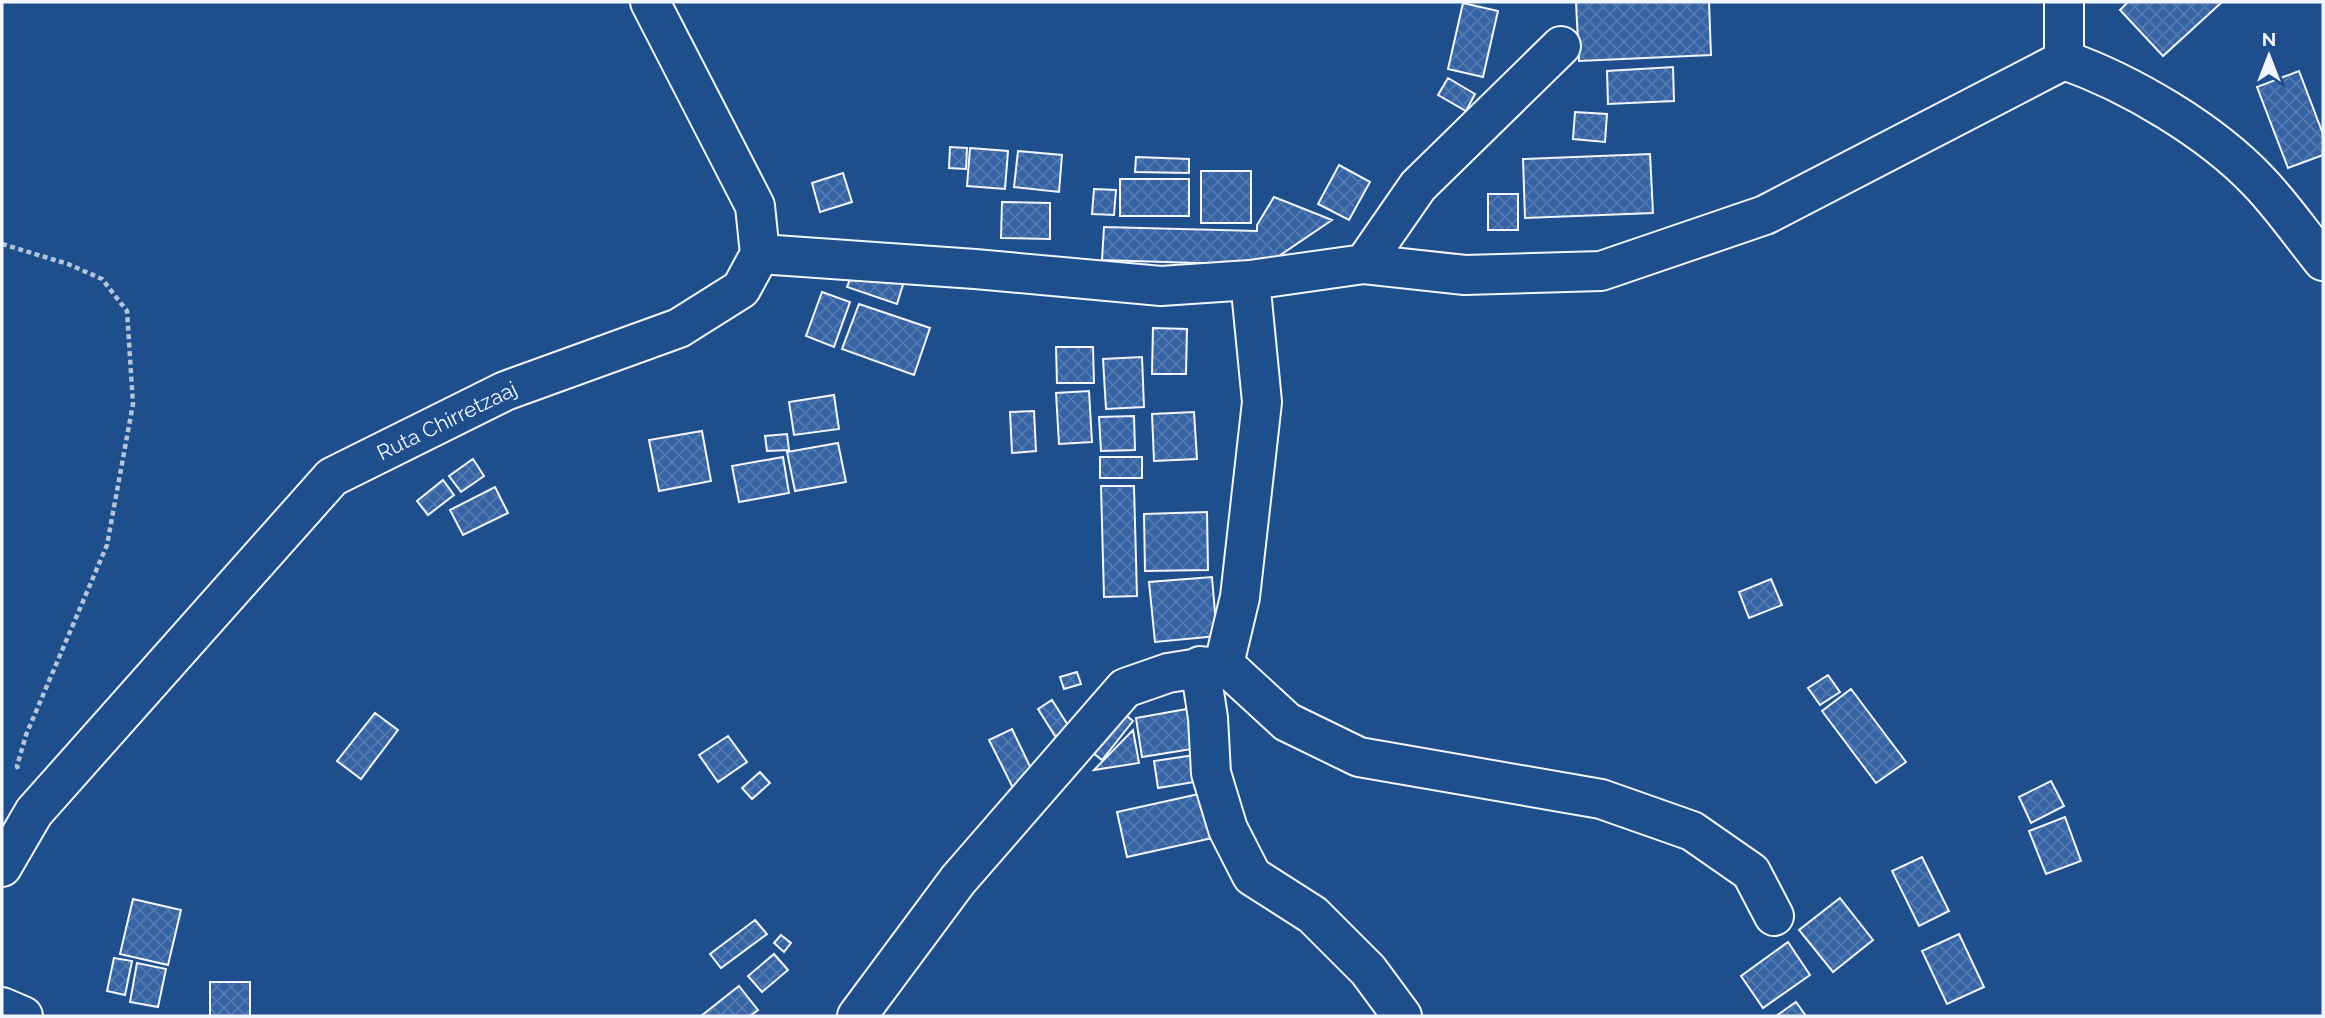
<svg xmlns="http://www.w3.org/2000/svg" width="2325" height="1018" font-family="Raleway,sans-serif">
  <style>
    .building { fill: url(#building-cross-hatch); stroke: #f2f6ff; stroke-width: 2 }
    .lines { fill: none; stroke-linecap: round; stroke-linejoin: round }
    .minor-casing { stroke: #f2f6ff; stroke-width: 42 }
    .path { stroke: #b3c4dc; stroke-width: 4.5; stroke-dasharray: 5 3.5; stroke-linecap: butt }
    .minor { stroke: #1f4e8c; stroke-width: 38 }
    .labels { text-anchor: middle; stroke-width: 5; stroke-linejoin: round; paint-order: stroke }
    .street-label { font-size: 21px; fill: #f2f6ff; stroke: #1f4e8c }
  </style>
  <defs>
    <pattern id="building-cross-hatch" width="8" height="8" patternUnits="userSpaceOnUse" patternTransform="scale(1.75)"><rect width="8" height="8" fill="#3563a3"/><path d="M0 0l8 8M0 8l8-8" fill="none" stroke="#537ab1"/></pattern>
  </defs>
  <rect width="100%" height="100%" fill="#1f4e8c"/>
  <path class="building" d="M1576,2H1709L1711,55L1579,61Z
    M2128,2H2222L2163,56L2120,10Z
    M1463,3L1498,11L1483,77L1448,69Z
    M1673,67L1674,101L1608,104L1607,71Z
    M2299,71L2323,134V155L2288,168L2257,87Z
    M1448,78L1475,94L1466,111L1438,95Z
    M1575,112L1607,114L1605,142L1573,139Z
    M950,147L967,148L966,169L949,168Z
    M970,148L1008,151L1005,189L967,186Z
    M1018,151L1062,155L1059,192L1014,187Z
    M1650,154L1653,213L1525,218L1523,159Z
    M1136,157L1189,159V173L1135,172Z
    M1339,165L1370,182L1349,220L1318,204Z
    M1201,171H1251V223H1201Z
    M843,173L852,202L820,212L812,183Z
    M1120,179H1189V216H1120Z
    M1094,189L1116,190L1114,215L1092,214Z
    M1488,194H1518V230H1488Z
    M1274,197L1332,220L1276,258L1260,259L1259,265L1102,260L1104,227L1257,231V225Z
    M1002,202L1050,203V239L1001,238Z
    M856,264L906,275L897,304L847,287Z
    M822,292L850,302L834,347L806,336Z
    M859,304L930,328L914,375L842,349Z
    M1153,328L1187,329L1186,374H1152Z
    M1056,347H1093L1094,383H1057Z
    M1142,357L1144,407L1106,409L1103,359Z
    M1089,391L1092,442L1059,444L1056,393Z
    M834,395L839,429L794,435L789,402Z
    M1034,411L1036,451L1012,453L1010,412Z
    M1194,412L1197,459L1154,461L1152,414Z
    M1134,416L1135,450L1101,451L1099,417Z
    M702,431L711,481L659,491L649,440Z
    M787,434L789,450L767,451L765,436Z
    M838,443L846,482L795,491L787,452Z
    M783,457L789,493L739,502L732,466Z
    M1100,457H1142V478H1100Z
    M473,459L484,476L461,492L449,476Z
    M443,480L454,495L428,515L417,501Z
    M1101,486H1134L1137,596L1104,597Z
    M495,487L508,513L463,535L450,510Z
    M1207,512L1208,570L1145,571L1144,514Z
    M1212,577L1217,636L1155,642L1149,582Z
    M1771,579L1782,605L1749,618L1739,592Z
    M1077,672L1081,684L1064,689L1060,677Z
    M1828,675L1840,692L1820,705L1808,688Z
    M1851,689L1906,762L1876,783L1822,711Z
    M1052,700L1071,730L1057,739L1038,709Z
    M1198,707L1204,747L1142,757L1136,718Z
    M375,713L398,730L361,779L337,761Z
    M1123,713L1133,721L1102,760L1092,752Z
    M1012,729L1036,779L1014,790L989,740Z
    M1133,730L1139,763L1094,770Z
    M728,736L747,762L718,782L699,755Z
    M1195,755L1200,781L1158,788L1154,761Z
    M760,772L770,783L752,799L742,788Z
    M2051,781L2064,806L2031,823L2019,797Z
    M1208,792L1217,837L1127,857L1117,812Z
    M2065,817L2081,861L2046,874L2029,831Z
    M1922,857L1949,911L1919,926L1892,871Z
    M1840,898L1873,940L1833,972L1799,930Z
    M133,899L181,910L168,965L120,954Z
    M755,920L767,934L721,968L710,954Z
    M1959,934L1984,987L1947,1004L1922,951Z
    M781,935L791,943L784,952L774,943Z
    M1788,942L1810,975L1763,1008L1741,976Z
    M774,954L788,970L762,992L748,976Z
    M114,958L132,961L125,995L107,991Z
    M137,963L166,969L158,1007L130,1002Z
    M210,982H250V1016H210Z
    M739,986L758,1010L750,1016H701Z
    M1796,1002L1806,1016H1776Z"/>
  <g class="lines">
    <defs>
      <path id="minor" d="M2064,60C2130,83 2211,131 2259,182C2282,206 2302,235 2323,261
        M760,254L975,269L1161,286L1250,280L1364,264L1418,186L1561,46
        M1364,264L1465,275L1601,271L1765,215L2064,60V2
        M1250,280L1262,402L1240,597L1224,664L1287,722L1359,757L1601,799L1692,831L1751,872L1774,916
        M1200,666L1208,718L1211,773L1228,829L1252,876L1313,915L1368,970L1402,1016
        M2,867L34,812L332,477L505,391L679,328L741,289L760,254L755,206L650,2
        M2,1007L23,1016
        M857,1016L958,880L1125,688L1168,673L1224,664"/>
    </defs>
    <use href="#minor" class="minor-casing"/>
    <path class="path" d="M2,244L68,264L102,279L127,311L133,404L107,545L26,735L17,766L18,769"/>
    <use href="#minor" class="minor"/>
  </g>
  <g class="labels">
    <g class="street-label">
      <text transform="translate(447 421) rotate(-26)" y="7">Ruta Chirretzaaj</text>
    </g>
  </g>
  <rect width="2325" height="1018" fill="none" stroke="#f2f6ff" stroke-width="7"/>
  <g transform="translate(2269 56)" stroke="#1f4e8c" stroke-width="5" paint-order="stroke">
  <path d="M0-5L12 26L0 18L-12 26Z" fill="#f2f6ff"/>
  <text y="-10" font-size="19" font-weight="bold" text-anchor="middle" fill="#f2f6ff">N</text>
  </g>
</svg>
